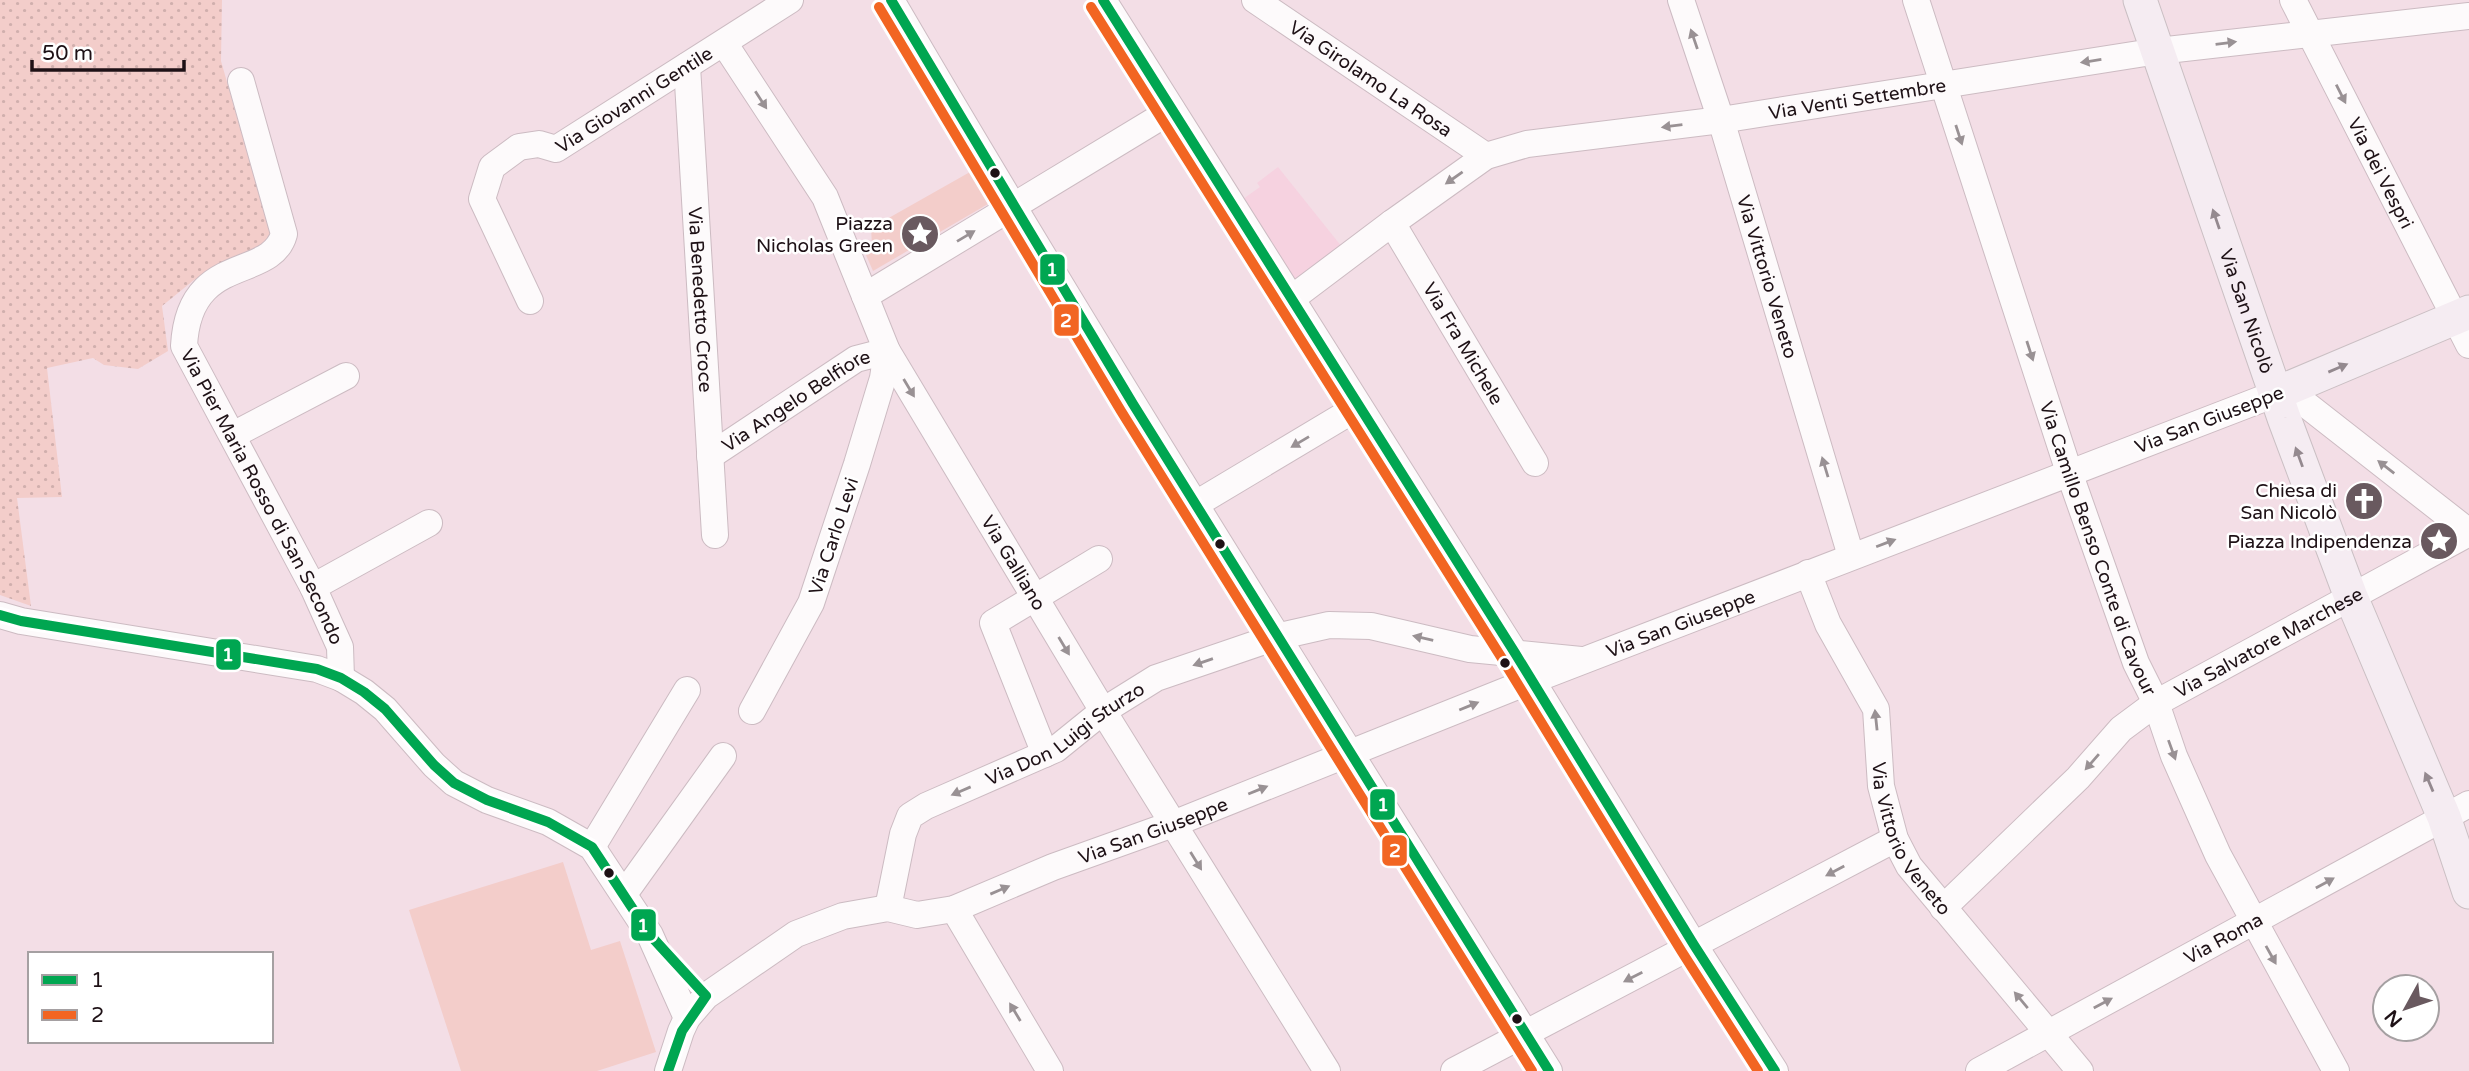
<svg xmlns="http://www.w3.org/2000/svg" width="2469" height="1071" font-family="'Varela Round',sans-serif">
  <style>
    .built { fill: #f6d2e0 }
    .grass { fill: url(#grass-dots) }
    .park { fill: #f3cdca }
    .lines { fill: none; stroke-linecap: round; stroke-linejoin: round }
    .minor-casing { stroke: #ccbbc2; stroke-width: 28 }
    .major-casing { stroke: #cabfc3; stroke-width: 35 }
    .minor { stroke: #fdfafb; stroke-width: 26 }
    .major { stroke: #f5ecf2; stroke-width: 33 }
    .bus-1-casing { stroke: #fff; stroke-width: 16 }
    .bus-2-casing { stroke: #fff; stroke-width: 16 }
    .bus-1 { stroke: #00a651; stroke-width: 10 }
    .bus-2 { stroke: #f26522; stroke-width: 10 }
    .oneway { fill: #999194 }
    .oneway2 { fill: #94898f }
    .bus-dot { fill: #1e1116; stroke: #fff; stroke-width: 2.5 }
    .labels { text-anchor: middle; stroke-width: 5; stroke-linejoin: round; paint-order: stroke }
    .street-label { font-size: 19px; fill: #1e1116; stroke: #fff }
    .poi-label { font-size: 19px; fill: #1e1116; stroke: #fff; text-anchor: end }
    .line-badge { stroke: #fff; stroke-width: 2.5 }
    .badge-label { font-size: 19px; text-anchor: middle; font-weight: bold; fill: #fff }
  </style>
  <defs>
    <pattern id="grass-dots" width="8" height="8" patternUnits="userSpaceOnUse" patternTransform="scale(1.75)"><rect width="8" height="8" fill="#f3cdca"/><path d="M2 2h.1M6 6h.1" fill="none" stroke="#d0afad" stroke-width="1.8" stroke-linecap="round"/></pattern>
  </defs>
  <rect width="100%" height="100%" fill="#f3dee6"/>
  <path class="built" d="M1278,167L1342,247L1296,283L1243,199L1260,187L1257,183Z"/>
  <path class="grass" d="M0,0H222L221,61L272,240L194,280L162,306L168,351L138,369L104,365L93,358L47,368L62,497L17,498L31,606L0,595Z"/>
  <path class="park" d="M970,172L988,204L873,271L866,255L872,245L871,228Z
    M563,862L591,950L620,941L656,1052L597,1071H461L409,910Z"/>
  <g class="lines">
    <defs>
      <g id="minor">
        <path d="M891,0C1102,362 1327,715 1549,1071"/>
        <path d="M1103,0L1515,653L1694,945L1775,1071"/>
        <path id="s1" d="M1255,0L1486,156"/>
        <path id="s2" d="M1681,0L1721,120L1851,556"/>
        <path id="s3" d="M1916,0L2069,472L2136,663L2156,703L2174,756L2218,855L2336,1071"/>
        <path id="s4" d="M2293,0L2469,345"/>
        <path id="s5" d="M724,43L825,197L887,351L1103,711L1327,1071"/>
        <path id="s6" d="M687,66L715,535"/>
        <path id="s7" d="M241,81L284,234C271,282 189,251 184,346L313,587L340,647L341,678"/>
        <path id="s8" d="M1392,223L1535,463"/>
        <path d="M865,296L1172,110"/>
        <path id="s9" d="M1291,299L1392,223L1486,156L1527,144L1721,120L2158,51L2469,16"/>
        <path id="s10" d="M530,301L482,199L492,167L519,147L539,144L556,149L790,0"/>
        <path d="M233,435L346,376"/>
        <path id="s11" d="M710,456L856,359L887,351L883,378L857,464L811,603L752,711"/>
        <path d="M1196,504L1358,407"/>
        <path id="s12" d="M1808,573L1828,624L1876,709L1881,786L1895,839L1909,866L2080,1071"/>
        <path d="M313,587L429,523"/>
        <path d="M0,615L21,621L317,669L341,678L364,692L385,709L434,765L454,783L487,800L548,822L592,847L650,935L687,1018"/>
        <path d="M1045,754L993,623L1099,559"/>
        <path d="M592,847L687,690"/>
        <path d="M624,894L723,756"/>
        <path id="s13" d="M888,908L903,834L910,816L926,806L1056,749L1103,711L1156,678L1276,637L1329,625L1371,626L1470,649L1581,660"/>
        <path id="s14" d="M1943,908L2078,778L2121,729L2156,703L2469,533"/>
        <path d="M954,909L1050,1071"/>
        <path id="s15" d="M668,1071L681,1031L687,1018L706,996L796,934L843,916L888,908L917,915L954,909L1053,867L1173,824L1515,687L2275,394L2308,406L2469,532"/>
        <path d="M1454,1071L1895,839"/>
        <path id="s16" d="M1979,1071L2469,804"/>
      </g>
      <g id="major">
        <path id="s17" d="M2140,0L2284,418L2351,597L2444,817L2469,892"/>
        <path d="M2275,394L2469,312"/>
      </g>
    </defs>
    <use href="#minor" class="minor-casing"/>
    <use href="#major" class="major-casing"/>
    <use href="#minor" class="minor"/>
    <use href="#major" class="major"/>
    <defs>
      <path id="bus-1" d="M891,0L1133,404L1549,1071
        M1103,0L1515,653L1694,945L1775,1071
        M0,615L21,621L317,669L341,678L364,692L385,709L434,765L454,783L487,800L548,822L592,847L650,935L706,996L682,1031L668,1071"/>
      <path id="bus-2" d="M879,7L1121,411L1532,1071
        M1091,7L1503,660L1682,952L1758,1071"/>
    </defs>
    <use href="#bus-1" class="bus-1-casing"/>
    <use href="#bus-2" class="bus-2-casing"/>
    <use href="#bus-1" class="bus-1"/>
    <use href="#bus-2" class="bus-2"/>
  </g>
  <defs><path id="oneway-solid" d="M-6-.8H1V-3.2L6.5 0L1 3.2V.8H-6Z" transform="scale(1.75)"/></defs>
  <g class="oneway">
    <use href="#oneway-solid" transform="translate(1694 39) rotate(-109)"/>
    <use href="#oneway-solid" transform="translate(2226 43) rotate(-7)"/>
    <use href="#oneway-solid" transform="translate(2091 61) rotate(171)"/>
    <use href="#oneway-solid" transform="translate(2341 94) rotate(63)"/>
    <use href="#oneway-solid" transform="translate(761 100) rotate(57)"/>
    <use href="#oneway-solid" transform="translate(1672 126) rotate(173)"/>
    <use href="#oneway-solid" transform="translate(1959 135) rotate(72)"/>
    <use href="#oneway-solid" transform="translate(1454 178) rotate(145)"/>
    <use href="#oneway-solid" transform="translate(966 236) rotate(-31)"/>
    <use href="#oneway-solid" transform="translate(2030 351) rotate(72)"/>
    <use href="#oneway-solid" transform="translate(909 388) rotate(59)"/>
    <use href="#oneway-solid" transform="translate(1300 442) rotate(149)"/>
    <use href="#oneway-solid" transform="translate(1825 467) rotate(-107)"/>
    <use href="#oneway-solid" transform="translate(2386 467) rotate(-142)"/>
    <use href="#oneway-solid" transform="translate(1886 543) rotate(-21)"/>
    <use href="#oneway-solid" transform="translate(1423 638) rotate(-167)"/>
    <use href="#oneway-solid" transform="translate(1064 646) rotate(59)"/>
    <use href="#oneway-solid" transform="translate(1203 662) rotate(161)"/>
    <use href="#oneway-solid" transform="translate(1469 706) rotate(-22)"/>
    <use href="#oneway-solid" transform="translate(1876 720) rotate(-96)"/>
    <use href="#oneway-solid" transform="translate(2172 750) rotate(70)"/>
    <use href="#oneway-solid" transform="translate(2092 762) rotate(131)"/>
    <use href="#oneway-solid" transform="translate(1258 790) rotate(-22)"/>
    <use href="#oneway-solid" transform="translate(961 791) rotate(157)"/>
    <use href="#oneway-solid" transform="translate(1196 861) rotate(58)"/>
    <use href="#oneway-solid" transform="translate(1835 871) rotate(152)"/>
    <use href="#oneway-solid" transform="translate(2325 883) rotate(-29)"/>
    <use href="#oneway-solid" transform="translate(1000 890) rotate(-23)"/>
    <use href="#oneway-solid" transform="translate(2271 955) rotate(61)"/>
    <use href="#oneway-solid" transform="translate(1633 977) rotate(153)"/>
    <use href="#oneway-solid" transform="translate(2021 1000) rotate(-130)"/>
    <use href="#oneway-solid" transform="translate(2103 1003) rotate(-28)"/>
    <use href="#oneway-solid" transform="translate(1015 1012) rotate(-121)"/>
  </g>
  <g class="oneway2">
    <use href="#oneway-solid" transform="translate(2216 219) rotate(-109)"/>
    <use href="#oneway-solid" transform="translate(2338 368) rotate(-23)"/>
    <use href="#oneway-solid" transform="translate(2299 457) rotate(-110)"/>
    <use href="#oneway-solid" transform="translate(2429 782) rotate(-113)"/>
  </g>
  <defs>
    <symbol id="sight-disc" viewBox="-11 -11 22 22"><circle r="9.5" fill="#69595f" stroke="#fff"/><path d="M0-6L1.8-2.2L6-1.7L2.9 1.2L3.7 5.4L0 3.3L-3.7 5.4L-2.9 1.2L-6-1.7L-1.8-2.2Z" fill="#fff"/></symbol>
    <symbol id="church-disc" viewBox="-11 -11 22 22"><circle r="9.5" fill="#69595f" stroke="#fff"/><path d="M-1.2-6h2.4v3.5h3.3v2.4h-3.3V6h-2.4V-.1h-3.3v-2.4h3.3Z" fill="#fff"/></symbol>
  </defs>
  <g fill-rule="evenodd">
    <use href="#sight-disc" x="898" y="212" width="44" height="44"/>
    <use href="#church-disc" x="2342" y="479" width="44" height="44"/>
    <use href="#sight-disc" x="2417" y="519" width="44" height="44"/>
  </g>
  <g class="bus-dot">
    <circle cx="995" cy="173" r="6"/>
    <circle cx="1220" cy="544" r="6"/>
    <circle cx="1505" cy="663" r="6"/>
    <circle cx="609" cy="873" r="6"/>
    <circle cx="1517" cy="1019" r="6"/>
  </g>
  <g class="labels">
    <g class="street-label">
      <text dy="7" stroke="none"><textPath href="#s1" startOffset="140">Via Girolamo La Rosa</textPath></text>
      <text dy="7" stroke="none"><textPath href="#s10" startOffset="310">Via Giovanni Gentile</textPath></text>
      <text dy="7" stroke="none"><textPath href="#s9" startOffset="618">Via Venti Settembre</textPath></text>
      <text dy="7" stroke="none"><textPath href="#s4" startOffset="194">Via dei Vespri</textPath></text>
      <text dy="7" stroke="none"><textPath href="#s2" startOffset="290">Via Vittorio Veneto</textPath></text>
      <text dy="7" stroke="none"><textPath href="#s6" startOffset="234">Via Benedetto Croce</textPath></text>
      <text dy="7" stroke="none"><textPath href="#s17" startOffset="329">Via San Nicolò</textPath></text>
      <text dy="7" stroke="none"><textPath href="#s8" startOffset="140">Via Fra Michele</textPath></text>
      <text dy="7" stroke="none"><textPath href="#s11" startOffset="103">Via Angelo Belfiore</textPath></text>
      <text transform="translate(2209 419) rotate(-21)" y="7">Via San Giuseppe</text>
      <text dy="7" stroke="none"><textPath href="#s7" startOffset="490">Via Pier Maria Rosso di San Secondo</textPath></text>
      <text transform="translate(833 536) rotate(-72)" y="7">Via Carlo Levi</text>
      <text dy="7" stroke="none"><textPath href="#s3" startOffset="578">Via Camillo Benso Conte di Cavour</textPath></text>
      <text dy="7" stroke="none"><textPath href="#s5" startOffset="597">Via Galliano</textPath></text>
      <text dy="7" stroke="none"><textPath href="#s15" startOffset="1139">Via San Giuseppe</textPath></text>
      <text dy="7" stroke="none"><textPath href="#s14" startOffset="424">Via Salvatore Marchese</textPath></text>
      <text dy="7" stroke="none"><textPath href="#s13" startOffset="271">Via Don Luigi Sturzo</textPath></text>
      <text dy="7" stroke="none"><textPath href="#s15" startOffset="572">Via San Giuseppe</textPath></text>
      <text dy="7" stroke="none"><textPath href="#s12" startOffset="290">Via Vittorio Veneto</textPath></text>
      <text dy="7" stroke="none"><textPath href="#s16" startOffset="278">Via Roma</textPath></text>
    </g>
    <g class="poi-label">
      <text x="893" y="230">Piazza<tspan x="893" dy="22">Nicholas Green</tspan></text>
      <text x="2337" y="497">Chiesa di<tspan x="2337" dy="22">San Nicolò</tspan></text>
      <text x="2412" y="548">Piazza Indipendenza</text>
    </g>
  </g>
  <g class="line-badge">
    <rect x="1039" y="253" width="27" height="33" rx="7" fill="#00a651"/>
    <rect x="1053" y="303" width="27" height="34" rx="7" fill="#f26522"/>
    <rect x="215" y="638" width="27" height="33" rx="7" fill="#00a651"/>
    <rect x="1369" y="788" width="27" height="33" rx="7" fill="#00a651"/>
    <rect x="1381" y="834" width="27" height="33" rx="7" fill="#f26522"/>
    <rect x="630" y="908" width="27" height="34" rx="7" fill="#00a651"/>
  </g>
  <g class="badge-label">
    <text x="1052" y="276">1</text>
    <text x="1066" y="327">2</text>
    <text x="228" y="661">1</text>
    <text x="1383" y="811">1</text>
    <text x="1395" y="857">2</text>
    <text x="643" y="932">1</text>
  </g>
  <rect x="28" y="952" width="245" height="91" fill="#ffffff" stroke="#a5a0a2" stroke-width="2"/>
  <rect x="42" y="975" width="35" height="10" fill="#00a651" stroke="#a5a0a2" stroke-width="2"/>
  <text x="91" y="987" font-size="21" fill="#1e1116">1</text>
  <rect x="42" y="1010" width="35" height="10" fill="#f26522" stroke="#a5a0a2" stroke-width="2"/>
  <text x="91" y="1022" font-size="21" fill="#1e1116">2</text>
  <g transform="translate(2406 1008) rotate(230)"><circle r="33" fill="#ffffff" stroke="#a5a0a2" stroke-width="2"/>
  <path d="M0-5L12 26L0 18L-12 26Z" fill="#69595f"/>
  <text y="-10" font-size="19" font-weight="bold" text-anchor="middle" fill="#1e1116">N</text>
  </g>
  <path d="M32 60v10h152v-10" fill="none" stroke="#1e1116" stroke-width="3.5"/>
  <text x="42" y="60" font-size="21" fill="#1e1116" stroke="#ffffff" stroke-width="5" paint-order="stroke">50 m</text>
</svg>
